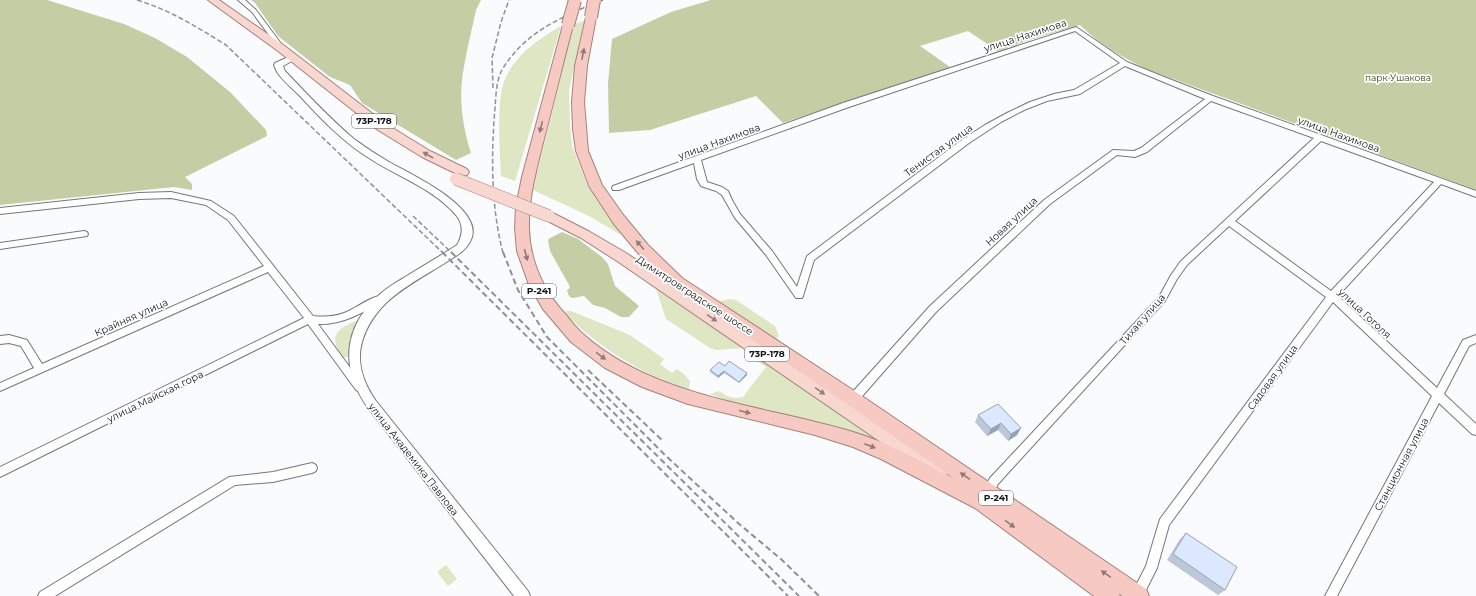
<svg xmlns="http://www.w3.org/2000/svg" width="1476" height="596" font-family="Montserrat,sans-serif">
  <style>
    .green { fill: #dee6c4 }
    .forest { fill: #c4cda4 }
    .lines { fill: none; stroke-linecap: round; stroke-linejoin: round }
    .minor-casing { stroke: #72777f; stroke-width: 2 }
    .tertiary-casing { stroke: #72777f; stroke-width: 2 }
    .primary-casing { stroke: #a5827d; stroke-width: 2 }
    .trunk-casing { stroke: #a5827d; stroke-width: 2 }
    .minor { fill: #fff; fill-rule: evenodd }
    .tertiary { fill: #fff; fill-rule: evenodd }
    .primary { fill: #f8d7d1; fill-rule: evenodd }
    .trunk { fill: #f6cac2; fill-rule: evenodd }
    .rail-far1 { stroke: #8f9092; stroke-width: 1.5; stroke-dasharray: 5 2.5; stroke-linecap: butt }
    .rail { stroke: #8f9092; stroke-width: 2; stroke-dasharray: 6 3.5; stroke-linecap: butt }
    .primary-bridge-casing { stroke: #a5827d; stroke-width: 13; stroke-linecap: butt }
    .trunk-bridge-casing { stroke: #a5827d; stroke-width: 14; stroke-linecap: butt }
    .primary-bridge { stroke: #f8d7d1; stroke-width: 12 }
    .trunk-bridge { stroke: #f6cac2; stroke-width: 12 }
    .wall { fill: #bcc8da }
    .shaded-wall { fill: #99a2b2 }
    .building { fill: #dbe8fe; stroke: #99a2b2 }
    .oneway { fill: #907976 }
    .oneway2 { fill: #91807e }
    .labels { text-anchor: middle; stroke-width: 3.5; stroke-linejoin: round; paint-order: stroke }
    .far-park-label { font-size: 9px; fill: #363d0d; stroke: #fff }
    .shield { fill: #fff; stroke: #5a5b5d; stroke-width: 1 }
    .shield-label { font-size: 9px; font-weight: bold; fill: #141518 }
    .street-label { font-size: 10px; fill: #141518; stroke: #fff }
  </style>
  <rect width="100%" height="100%" fill="#fafbfd"/>
  <path class="green" d="M584,21L569,91L570,126L572,146L587,185L621,235L589,216L533,190L574,24Z
    M561,26L515,181L501,176C500,152 498,128 500,103C501,97 501,91 503,85C512,57 537,40 561,26Z
    M656,289H661L744,345L743,348L716,350L710,348L666,319Z
    M730,299L736,300L775,326L779,336L776,340L717,302Z
    M566,311H571L630,335L664,359L660,364L672,373L677,369L684,374L690,381L689,389C681,388 673,384 666,381C626,365 594,342 564,313Z
    M357,321L349,345V356L344,358C327,338 336,328 357,321Z
    M759,356L874,437V439L732,402L710,394L719,391C728,397 732,399 743,397L766,367L752,358Z
    M446,565L457,579L448,586L437,572Z"/>
  <path class="forest" d="M0,0H47L124,24L155,38L187,57L230,92L266,130L267,136L185,177L192,184V190L174,187L0,205Z
    M251,0H481L476,10C471,33 465,57 462,80C459,103 464,132 471,153L456,160L362,103L350,85L330,77L278,36L255,3Z
    M711,0H1476V190L1146,69C1121,56 1100,45 1080,25L1045,35L998,51L968,31L920,46L950,67L783,123L756,96L650,130L609,133L608,84L612,39L671,12Z
    M562,232L578,239L602,257L608,264L615,286L639,306L629,317H621L605,308L593,305L584,296L572,298L569,296L567,290L570,288L569,285L550,251L548,240L550,238Z"/>
  <g class="lines">
    <defs>
      <path id="minor" d="M238,0H245L256,10L285,49L284,50H280L252,12Z
        M1076,27L1127,62L1164,77L1213,96L1476,191V197L1441,184L1338,296L1437,388L1463,340L1476,335V343L1469,346L1444,394L1476,424V435L1472,434L1439,403L1337,596H1325L1432,396L1333,302L1169,525L1157,568L1143,596L1131,595L1146,566L1160,519L1326,297L1229,226L1187,265L1177,279L1165,301L998,484L991,496L987,497L983,496L982,492L990,478L1159,297L1171,275L1181,261L1314,138L1211,101L1147,152L1135,157L1117,155L1050,204L936,312L857,402L853,403L849,402L848,399L849,396L930,306L1044,200L1113,150L1134,151L1141,148L1205,99L1125,66L1080,94L1047,101L1024,110L1001,122L969,143L814,260L803,296L802,298H796L766,255L735,218L722,195L716,191L701,186L697,179L694,163L619,190H613L612,188L613,186L843,103ZM1075,31L1120,63L1074,90L1054,94L1030,102L1007,113L985,125L963,139L807,256L797,287L772,251L740,214L732,200L728,191L722,187L707,182L701,160L849,107ZM1321,141L1434,182L1331,291L1235,221Z
        M171,192L211,201L234,216L313,316C323,317 334,317 344,313C353,310 376,293 384,296L386,298L384,300C364,312 343,325 318,324L362,384L364,387L362,390L359,391L356,390L308,324L0,477V467L304,318L268,272L0,391V383L34,368L21,346L9,343L0,344V336L9,335L27,340L42,364L264,266L228,220L206,205L171,198L139,199L0,214V208L139,193Z
        M84,231L87,232L88,234L87,236L0,249V243Z
        M312,463L316,465L317,468L316,471L312,473L273,482L235,485L55,596H38L40,592L229,477L273,472Z"/>
      <path id="tertiary" d="M293,55L297,58L283,66L285,71C307,94 329,118 354,139C365,147 377,155 389,162C410,174 481,206 472,237C468,250 456,256 445,263C411,284 374,301 362,342C356,363 364,384 376,401L528,591L530,596H514L368,408C341,370 342,329 378,296C387,287 399,281 410,274C426,264 442,255 457,245C463,235 464,225 456,215C435,190 399,177 372,160C344,143 322,120 300,96C292,88 283,81 277,72L274,65L275,63Z"/>
      <path id="primary" d="M208,0H219L286,47L386,124L430,151L467,169L469,172L467,175L463,176L459,175L422,157L378,130L278,51Z
        M549,211L590,232L626,253L945,468L947,473L945,478L939,480L933,478L617,261L581,238L544,219L543,216L544,213Z"/>
      <path id="trunk" d="M591,14L596,17L587,66L584,102L588,151L602,185L624,216L648,245L682,278L859,394L1146,589L1149,596H1122L1119,593L1120,596H1094L975,508L881,459L853,447L815,435L688,404L642,387L605,368L571,342L543,309L529,285L517,251L515,228L516,207L522,177L563,25L568,22L573,25C563,63 554,101 544,139C537,168 528,198 529,229C530,262 544,291 566,315C571,321 576,328 583,334C654,398 764,405 853,432C887,442 920,461 953,478L847,404L672,286L638,253L614,224L589,186L576,151L573,129L572,102L575,66L586,17Z"/>
    </defs>
    <use href="#minor" class="minor-casing"/>
    <use href="#tertiary" class="tertiary-casing"/>
    <use href="#primary" class="primary-casing"/>
    <use href="#trunk" class="trunk-casing"/>
    <use href="#minor" class="minor"/>
    <use href="#tertiary" class="tertiary"/>
    <use href="#primary" class="primary"/>
    <use href="#trunk" class="trunk"/>
    <path class="rail-far1" d="M137,0C170,10 197,27 226,45L443,253
      M493,88L492,58L501,22L509,0
      M413,216L452,253
      M503,253C491,207 491,156 495,108C496,96 496,81 502,70C524,32 565,15 603,0"/>
    <path class="rail" d="M442,252L788,596
      M451,252L799,596
      M503,252L518,290L547,337L665,455L738,523L782,560L819,596
      M588,370L663,441"/>
    <defs>
      <path id="primary-bridge" d="M456,179L549,216"/>
      <path id="trunk-bridge" d="M591,17L594,0
        M568,25L575,0"/>
    </defs>
    <use href="#primary-bridge" class="primary-bridge-casing"/>
    <use href="#trunk-bridge" class="trunk-bridge-casing"/>
    <use href="#primary-bridge" class="primary-bridge"/>
    <use href="#trunk-bridge" class="trunk-bridge"/>
  </g>
  <path class="wall" d="M725,366L747,373V375L739,383L724,373L718,378L710,372V370Z
    M978,415L1021,428L1017,435L1008,441L998,430L987,436L975,422Z
    M1186,533L1225,590L1218,595L1167,560L1180,539Z"/>
  <path class="shaded-wall" d="M724,371V373L718,378V376Z
    M747,373V375L739,383V382Z
    M1001,423L998,430L987,436L991,429Z
    M1021,428L1017,435L1008,441L1011,434Z"/>
  <path class="building" d="M729,361L747,373L739,382L724,371L718,376L710,370L719,362L725,366Z
    M998,404L1021,428L1011,434L1001,423L991,429L978,415Z
    M1186,533L1237,567L1225,590L1173,554Z"/>
  <defs><path id="oneway-solid" d="M-6-.8H1V-3.2L6.5 0L1 3.2V.8H-6Z"/></defs>
  <g class="oneway">
    <use href="#oneway-solid" transform="translate(583 54) rotate(-79)"/>
    <use href="#oneway-solid" transform="translate(541 127) rotate(104)"/>
    <use href="#oneway-solid" transform="translate(640 245) rotate(-131)"/>
    <use href="#oneway-solid" transform="translate(526 255) rotate(75)"/>
    <use href="#oneway-solid" transform="translate(601 356) rotate(36)"/>
    <use href="#oneway-solid" transform="translate(745 412) rotate(14)"/>
    <use href="#oneway-solid" transform="translate(870 446) rotate(21)"/>
    <use href="#oneway-solid" transform="translate(965 476) rotate(-145)"/>
    <use href="#oneway-solid" transform="translate(1010 524) rotate(36)"/>
    <use href="#oneway-solid" transform="translate(1106 574) rotate(-145)"/>
  </g>
  <g class="oneway2">
    <use href="#oneway-solid" transform="translate(428 155) rotate(-150)"/>
    <use href="#oneway-solid" transform="translate(712 318) rotate(34)"/>
    <use href="#oneway-solid" transform="translate(820 391) rotate(35)"/>
  </g>
  <g class="labels">
    <g class="far-park-label">
      <text x="1398" y="81">парк Ушакова</text>
    </g>
    <g class="shield">
      <rect x="352" y="114" width="44" height="14" rx="3"/>
      <rect x="522" y="284" width="34" height="14" rx="3"/>
      <rect x="745" y="347" width="44" height="14" rx="3"/>
      <rect x="979" y="491" width="34" height="14" rx="3"/>
    </g>
    <g class="shield-label">
      <text x="374" y="124">73Р-178</text>
      <text x="539" y="294">Р-241</text>
      <text x="767" y="357">73Р-178</text>
      <text x="996" y="501">Р-241</text>
    </g>
    <g class="street-label">
      <text transform="translate(1025 35) rotate(-18)" y="4">улица Нахимова</text>
      <text transform="translate(1339 134) rotate(20)" y="4">улица Нахимова</text>
      <text transform="translate(719 141) rotate(-20)" y="4">улица Нахимова</text>
      <text transform="translate(938 150) rotate(-36)" y="4">Тенистая улица</text>
      <text transform="translate(1011 221) rotate(-43)" y="4">Новая улица</text>
      <text transform="translate(695 295) rotate(33)" y="4">Димитровградское шоссе</text>
      <text transform="translate(1365 313) rotate(43)" y="4">улица Гоголя</text>
      <text transform="translate(131 317) rotate(-24)" y="4">Крайняя улица</text>
      <text transform="translate(1142 319) rotate(-49)" y="4">Тихая улица</text>
      <text transform="translate(1272 377) rotate(-54)" y="4">Садовая улица</text>
      <text transform="translate(155 396) rotate(-26)" y="4">улица Майская гора</text>
      <text transform="translate(414 459) rotate(52)" y="4">улица Академика Павлова</text>
      <text transform="translate(1401 464) rotate(-62)" y="4">Станционная улица</text>
    </g>
  </g>
</svg>
